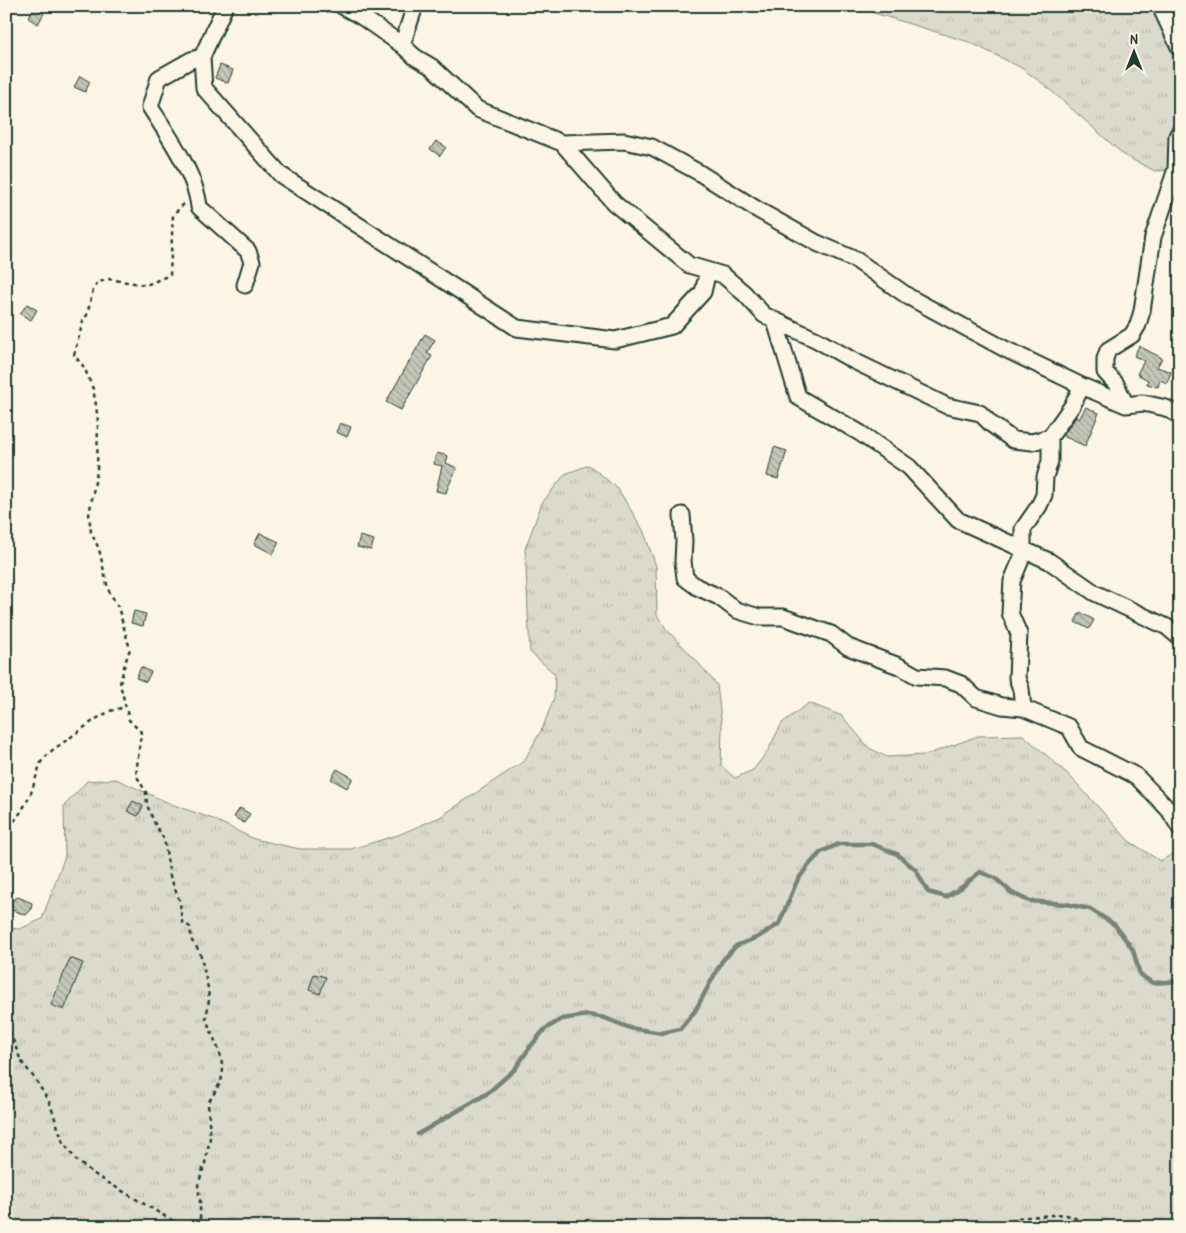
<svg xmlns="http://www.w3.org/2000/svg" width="1186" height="1233" font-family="'Patrick Hand',sans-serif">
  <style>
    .grass { fill: url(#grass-tufts); stroke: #7e8c80 }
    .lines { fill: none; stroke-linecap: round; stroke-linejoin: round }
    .stream { stroke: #758479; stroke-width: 4.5 }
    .building { fill: url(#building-back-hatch); stroke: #1f3d34 }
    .street-casing { stroke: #1f3d34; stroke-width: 19 }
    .path { stroke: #1f3d34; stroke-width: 2.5; stroke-dasharray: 4 4; stroke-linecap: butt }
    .street { stroke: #fcf5e5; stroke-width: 15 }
  </style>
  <defs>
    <pattern id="grass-tufts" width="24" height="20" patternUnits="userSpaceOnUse" patternTransform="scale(1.25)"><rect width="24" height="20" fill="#dcdacc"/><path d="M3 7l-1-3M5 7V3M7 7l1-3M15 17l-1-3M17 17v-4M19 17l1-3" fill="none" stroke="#bcbcb0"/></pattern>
    <pattern id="building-back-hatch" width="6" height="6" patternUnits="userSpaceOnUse" patternTransform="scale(1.25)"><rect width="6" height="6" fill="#c5c7b9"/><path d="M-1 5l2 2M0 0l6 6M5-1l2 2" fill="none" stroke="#9fa397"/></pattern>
  </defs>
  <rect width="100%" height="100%" fill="#fcf5e5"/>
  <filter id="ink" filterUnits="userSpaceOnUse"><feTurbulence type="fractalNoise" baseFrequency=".02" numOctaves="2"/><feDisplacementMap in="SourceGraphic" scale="10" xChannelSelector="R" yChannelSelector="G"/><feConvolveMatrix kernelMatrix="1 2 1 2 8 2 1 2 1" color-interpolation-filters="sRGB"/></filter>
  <g filter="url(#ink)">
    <path class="grass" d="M851,6H1180V170L1155,171L1125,156L1046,86L1020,67L969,42Z
      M589,465L618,489L643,530L656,566L657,615L667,630L694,658L717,685L722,727L721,766L735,778L753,770L767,752L782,723L809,703L842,716L869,748L887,757L926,755L978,736L1023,735L1069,775L1129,841L1160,861L1180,850V1227H6V928L20,929L42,919L65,856L64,806L87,781L116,779L171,804L213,819L254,839L300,849H351L398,835L440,817L524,761L543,727L554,698L555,674L530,652L525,549L542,503L565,474Z"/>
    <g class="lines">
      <path class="stream" d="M418,1134L488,1093L515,1069L530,1047L545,1029L562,1019L588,1015L605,1018L630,1028L662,1033L680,1029L695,1011L722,961L736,946L758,937L779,924L797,881L808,866L821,852L839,844H872L897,854L916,870L928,892L946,897L962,887L980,872L995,878L1012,893L1029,901L1066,904L1090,909L1115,925L1133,950L1140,975L1153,983L1180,981"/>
    </g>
    <path class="building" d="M34,8L44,13L38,24L28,18Z
      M220,65L233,70L228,83L215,78Z
      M80,76L90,82L85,92L74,87Z
      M436,141L446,147L440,156L430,149Z
      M27,304L37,310L31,320L20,314Z
      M425,334L435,340L427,353L432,356L401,410L386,402Z
      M1139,346L1162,358L1157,367L1171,372L1167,383L1160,380L1158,387L1147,384L1148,380L1137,374L1144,361L1134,356Z
      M1086,407L1099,413L1085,446L1063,436L1076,417L1079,419Z
      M340,423L351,427L347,437L336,432Z
      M774,447L787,451L778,479L767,476Z
      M437,453L448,456L446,463L457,468L448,487L446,493L436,491L442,466L434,464Z
      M260,533L279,542L273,554L254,544Z
      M360,536L374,540L371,550L357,547Z
      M134,611L146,614L143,626L131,623Z
      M1080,612L1094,620L1089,629L1075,622Z
      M141,667L151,672L146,682L136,678Z
      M337,769L353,778L347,788L331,779Z
      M133,801L143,806L138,816L127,811Z
      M240,808L250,814L244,823L234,817Z
      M18,897L32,903L31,910L26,915L12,910L11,904L14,899Z
      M70,958L83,963L64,1010L51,1005Z
      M314,974L326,977L320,994L309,990Z"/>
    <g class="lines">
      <defs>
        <path id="street" d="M225,6L202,57L191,60L159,78L150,107C168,135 196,175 199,207L248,251L252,262L245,285
          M342,6L362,17L402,45L415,57L432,67L477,109L562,143L614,203L689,265L723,275L745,294L764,315L817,340L854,361L947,406L980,413L991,424L1013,440L1032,442L1050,437L1072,406L1082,386L1126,405L1143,403L1166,408L1180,416
          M1160,6L1180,49
          M402,45L415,6
          M202,57L204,88L281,175L517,328L615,340L672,326L703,292L708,271
          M562,143L624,141L652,147L698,172L758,210L817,243L856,260L909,297L1005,349L1082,386
          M775,321L798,397L860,433L909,467L958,520L1049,561L1095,593L1167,627L1180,638
          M1126,405L1116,384L1105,372V359L1108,350L1132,335L1138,325L1142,311L1153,237L1176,169L1177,136L1180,131
          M682,515L684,541L683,561L685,578L697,587L719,597L736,610L759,617H783L831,634L848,647L899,666L917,676L945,678L961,684L976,698L1002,706L1023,708L1069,727L1081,748L1136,776L1169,810L1180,828
          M1023,708L1021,689L1017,678L1019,634L1010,613L1012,581L1023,555V529L1039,506L1044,495L1045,477L1050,461V437"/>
      </defs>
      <use href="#street" class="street-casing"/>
      <path class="path" d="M184,204L173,215L170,275L146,285L108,279L97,283L93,290L87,315L83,321L74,355L84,367L93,389L96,405L98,422L97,471L89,515L91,532L99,549L108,589L118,607L130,649L125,663L120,684L129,720L141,732L136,775L146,792L147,805L155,824L164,839L170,876L180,902L182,922L190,927L192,941L200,952L208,988L209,1000L206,1019L220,1053L223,1070L221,1082L208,1103L210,1138L205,1163L198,1185L200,1200V1227
        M6,844L12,824L21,812L30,796L41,762L50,752L96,719L110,711L125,707
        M6,1025L10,1032L21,1061L36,1080L50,1104L63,1142L76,1160L97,1176L183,1227
        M1005,1227L1017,1218L1064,1214L1099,1227"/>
      <use href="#street" class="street"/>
    </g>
  </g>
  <rect width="1186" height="1233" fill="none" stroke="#fcf5e5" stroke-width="25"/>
  <rect x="12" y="12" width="1161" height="1208" fill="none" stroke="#1f3d34" stroke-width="2" filter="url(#ink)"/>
  <g transform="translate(1134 52)" stroke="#fcf5e5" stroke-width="4" paint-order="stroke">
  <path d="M0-4L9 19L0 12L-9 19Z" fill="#1f3d34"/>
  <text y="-8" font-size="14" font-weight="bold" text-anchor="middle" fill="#1f3d34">N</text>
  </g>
</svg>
